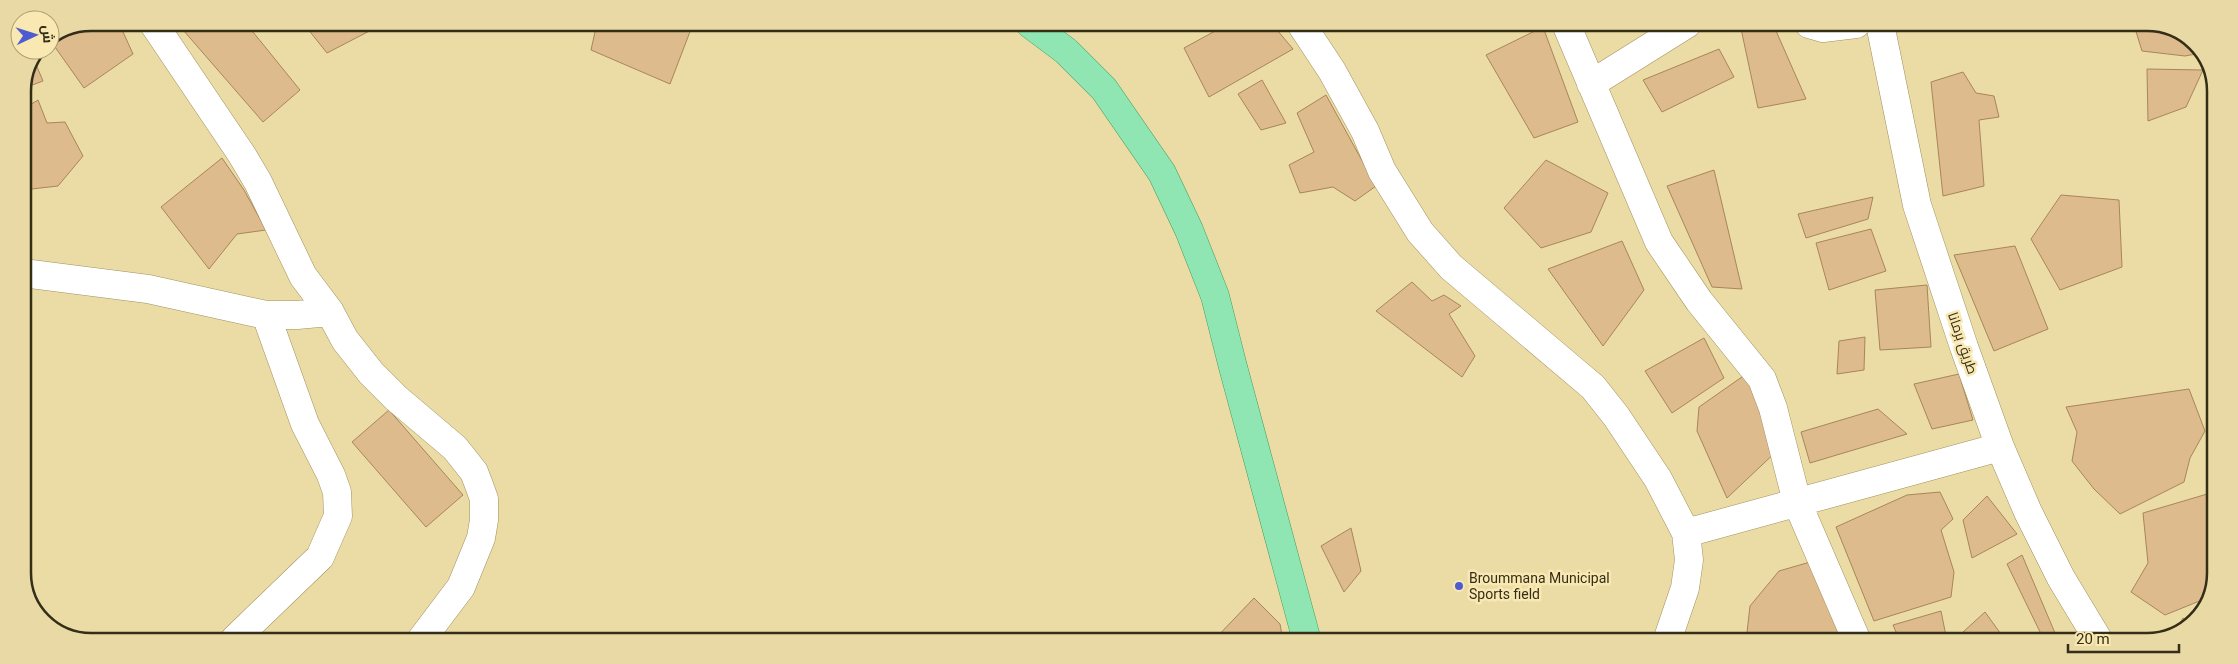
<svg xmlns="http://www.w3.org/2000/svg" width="2238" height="664" font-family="Roboto,Cairo,sans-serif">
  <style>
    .building { fill: #debb8d; stroke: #a7865a }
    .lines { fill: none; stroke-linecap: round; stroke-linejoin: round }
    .minor-casing { stroke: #a1925e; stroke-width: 29 }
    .major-casing { stroke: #409b5c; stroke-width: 29 }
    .minor { stroke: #fff; stroke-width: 28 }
    .major { stroke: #90e6b3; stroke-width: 28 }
    .poi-dot { fill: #4e5cd1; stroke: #f9e8b1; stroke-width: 2 }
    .labels { text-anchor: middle; stroke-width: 5; stroke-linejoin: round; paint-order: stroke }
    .street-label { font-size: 14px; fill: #342e18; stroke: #f9e8b1 }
    .poi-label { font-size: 14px; fill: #342e18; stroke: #f9e8b1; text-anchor: start }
    .rim { fill: none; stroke: #342e18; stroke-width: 2.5 }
  </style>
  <rect width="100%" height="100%" fill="#ebdba5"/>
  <path class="building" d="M91,23H119L133,54L84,88L50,40Z
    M177,23H240L253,32L300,90L263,122Z
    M303,23H379L381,25L327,53Z
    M597,23H679L691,29L670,84L591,50Z
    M1228,24H1272L1293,49L1209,97L1184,48Z
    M1740,24H1773L1806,99L1758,108Z
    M2134,25H2164L2199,46L2201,53L2185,56L2142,51Z
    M1543,27L1578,122L1534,138L1486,55Z
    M1719,49L1734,77L1662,112L1643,80Z
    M35,62L43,81L24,88Z
    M2147,69L2203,70L2186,107L2148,121Z
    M1963,72L1976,93L1994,96L1999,117L1979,120L1984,186L1943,196L1931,82Z
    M1262,80L1286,123L1261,130L1238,94Z
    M1326,95L1376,186L1355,201L1333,187L1300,193L1289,165L1314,152L1297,113Z
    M38,100L47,123L65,122L83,156L58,186L23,190V109Z
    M222,158L244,190L266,230L237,234L209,269L161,207Z
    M1546,160L1608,193L1591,232L1541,248L1504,208Z
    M1714,170L1742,289L1712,287L1667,186Z
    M2061,195L2119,200L2122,267L2060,290L2031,239Z
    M1873,197L1868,219L1806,238L1798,214Z
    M1871,229L1886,271L1829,290L1816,243Z
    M1622,241L1644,290L1603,346L1548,269Z
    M2015,246L2048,329L1994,351L1954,255Z
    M1412,282L1432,301L1444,295L1461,306L1449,314L1475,356L1462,377L1376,311Z
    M1927,285L1931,347L1880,350L1875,290Z
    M1865,337L1864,370L1837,374L1839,341Z
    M1704,338L1724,378L1672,413L1645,371Z
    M1749,372L1779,449L1727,498L1697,431L1699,407Z
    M1959,374L1973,420L1932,429L1914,384Z
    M2189,389L2205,431L2190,458L2184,482L2120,514L2094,489L2072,461L2077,432L2066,407Z
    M1878,409L1907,434L1810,463L1801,432Z
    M389,410L463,495L426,527L352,442Z
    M1940,492L1953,519L1941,530L1954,572L1951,597L1874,621L1836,527L1907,495Z
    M2214,492L2213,585L2202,600L2165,615L2131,592L2148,563L2143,513Z
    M1987,496L2017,534L1972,558L1963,520Z
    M1351,528L1361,571L1344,592L1321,546Z
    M2022,555L2055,633L2041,634L2007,564Z
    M1817,560L1842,641H1746L1750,606L1779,571Z
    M1254,598L1280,624L1283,641L1214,640Z
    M1941,611L1947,641H1900L1893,625Z
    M1985,612L2006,641H1967L1962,633Z
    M2183,618L2191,624L2189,627L2175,632Z"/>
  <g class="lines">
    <defs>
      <path id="minor" d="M153,23L242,155L258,182L303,276L330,312L345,340L371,373L396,398L455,448L474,472L479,485L484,499V520L481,538L461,587L421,640
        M1301,24L1332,71L1365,131L1382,171L1420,232L1451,267L1593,387L1616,416L1658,479L1686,533L1689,560L1685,588L1667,641
        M1566,24L1659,242L1699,301L1762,379L1773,408L1797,502L1857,641
        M1809,24L1823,28L1856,24
        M1880,24L1917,205L1964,347L2000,447L2028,512L2061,578L2099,641
        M1591,84L1687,24
        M23,273L148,289L266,315H297L330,312
        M1686,533L2000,447
        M235,639L320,557L338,516L337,492L331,475L305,424L266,315"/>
      <path id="major" d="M1030,24L1066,51L1104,89L1162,173L1189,230L1215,296L1233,367L1307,641"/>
    </defs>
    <use href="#minor" class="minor-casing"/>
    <use href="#major" class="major-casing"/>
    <use href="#minor" class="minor"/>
    <use href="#major" class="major"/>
  </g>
  <circle class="poi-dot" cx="1459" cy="586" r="5"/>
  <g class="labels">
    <g class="street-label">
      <text transform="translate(1963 343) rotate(71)" y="5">طريق برمانا</text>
    </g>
    <g class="poi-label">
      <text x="1469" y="583">Broummana Municipal<tspan x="1469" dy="16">Sports field</tspan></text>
    </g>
  </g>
  <path d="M0 0H2238V664H0ZM91 31H2147A60 60 0 0 1 2207 91V573A60 60 0 0 1 2147 633H91A60 60 0 0 1 31 573V91A60 60 0 0 1 91 31Z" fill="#e9d9a5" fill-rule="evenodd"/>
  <path class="rim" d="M91 31H2147A60 60 0 0 1 2207 91V573A60 60 0 0 1 2147 633H91A60 60 0 0 1 31 573V91A60 60 0 0 1 91 31Z"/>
  <g transform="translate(35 35) rotate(86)"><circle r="24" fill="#f9e8b1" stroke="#aa9e74"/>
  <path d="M0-4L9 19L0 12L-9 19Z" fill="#4e5cd1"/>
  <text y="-8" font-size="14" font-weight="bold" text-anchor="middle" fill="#342e18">ش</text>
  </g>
  <path d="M2068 644v8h111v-8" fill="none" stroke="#342e18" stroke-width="2.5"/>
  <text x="2076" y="644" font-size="15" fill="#342e18" stroke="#f9e8b1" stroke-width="4" paint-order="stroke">20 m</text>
</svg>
